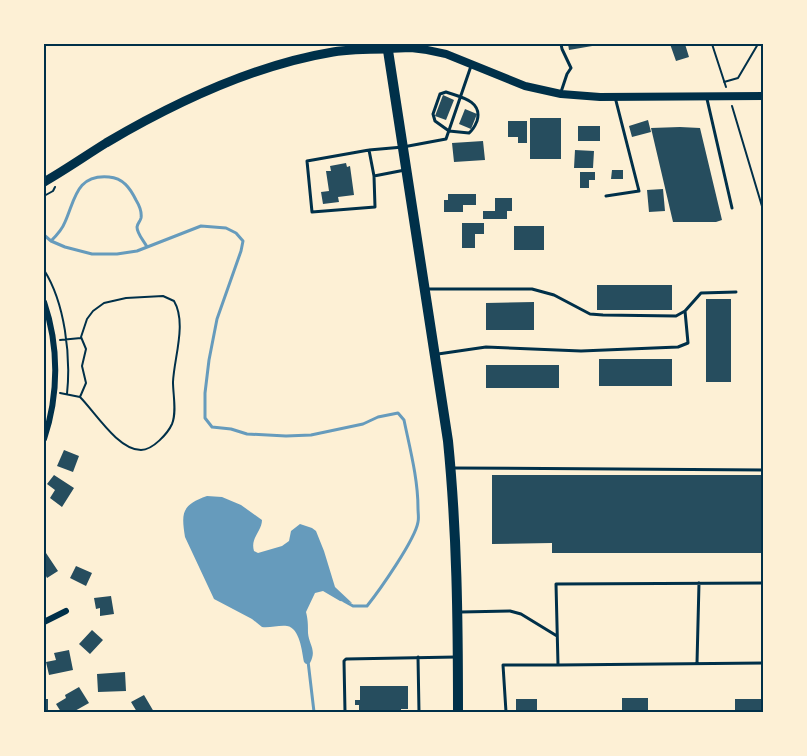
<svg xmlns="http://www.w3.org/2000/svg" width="807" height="756" font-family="Barlow,sans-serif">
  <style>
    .water { fill: #669bbc }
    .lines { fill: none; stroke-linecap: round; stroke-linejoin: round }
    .stream { stroke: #669bbc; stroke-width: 3 }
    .building { fill: #264d5e }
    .path { stroke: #003049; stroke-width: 2 }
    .service { stroke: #003049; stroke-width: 3 }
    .minor { stroke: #003049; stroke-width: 6 }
    .tertiary { stroke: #003049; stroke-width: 8 }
    .secondary { stroke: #003049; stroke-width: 9 }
    .primary { stroke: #003049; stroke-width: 10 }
    .neatline { fill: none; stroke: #003049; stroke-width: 2 }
  </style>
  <rect width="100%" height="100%" fill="#fdf0d5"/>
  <path class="water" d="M207,496L222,497L241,505L262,520C262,531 250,538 254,551L258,553L282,546L289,541L291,531L300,524L312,528L316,531L324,551L335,587L352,603L340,601L323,591L315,593L306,612C308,620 308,625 308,633C309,645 317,650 310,663L306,664L304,662C302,652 300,628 287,626C279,625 270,628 262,627L252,619L214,599L185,537C181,512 182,505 207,496Z"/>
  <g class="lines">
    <path class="stream" d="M44,235L51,241L65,247L92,254H117L137,251L201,226L226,228L236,233L243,241L241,251L217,319L209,360L205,393V418L212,427L231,429L247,434L286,436L311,435L363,424L378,417L398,413L404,420C410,449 418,479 418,508C418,513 419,518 418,522C415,540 379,591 367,606H353L344,601
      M51,241C57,235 62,230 65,222C75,200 76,174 109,177C123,178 130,188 136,200C139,205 142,212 141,218C140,222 138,222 137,227C137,234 144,241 147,247
      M308,661L314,712"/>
  </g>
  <path class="building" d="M568,44H598V45L569,50Z
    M670,44H685L689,57L676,61Z
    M443,95L454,100L446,120L435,116Z
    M465,109L477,114L471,129L459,124Z
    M530,118H561V159H530Z
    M648,120L651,132L632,137L629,126Z
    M508,121H527V143H518V137H508Z
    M578,126H600V141H578Z
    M680,127L700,128L722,220L716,222H673L651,128Z
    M483,141L485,160L454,162L452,143Z
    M575,150L594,151L593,168H574Z
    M346,163L347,167L350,166L354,195L338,197L339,202L323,204L321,192L329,191L326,171H331L330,166Z
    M612,170H623V179H611Z
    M580,172H595V180H589V188H580Z
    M663,189L665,211L649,212L647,190Z
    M448,194H476V205H463V212H444V200H448Z
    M495,198H512V211H507V219H483V211H495Z
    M462,223H484V234H475V248H462Z
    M514,226H544V250H514Z
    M597,285H672V310H597Z
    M706,299H731V382H706Z
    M534,302V330H486V303Z
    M599,359H672V386H599Z
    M486,365H559V388H486Z
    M64,450L79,456L73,472L57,466Z
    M54,475L74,488L62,507L50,498L55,490L47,484Z
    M492,475H764V553H552V543L492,544Z
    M44,550L58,571L47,578L44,572Z
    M76,566L92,573L86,586L70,578Z
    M111,596L114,614L100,616V608L96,609L94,598Z
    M92,630L103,640L90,654L79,644Z
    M69,650L73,670L49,675L46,662L56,660L54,653Z
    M125,672L126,691L98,692L97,674Z
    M360,686H408V709H401V712H359V705H355V700H360Z
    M79,687L89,703L73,712H61L56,704L66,698L65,695Z
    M144,695L154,712H137L131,702Z
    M622,698H648V712H622Z
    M44,699H48V712H44Z
    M516,699H537V712H516Z
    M735,699H763V712H735Z"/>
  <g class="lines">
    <path class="path" d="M712,44L726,87
      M724,82L738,78L758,44
      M732,106L764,213
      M44,196L53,191L55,187
      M44,270C65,303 71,356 67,394
      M60,340L81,338
      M60,393L80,397C95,412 118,450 141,450C153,450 168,433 172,424C177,412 173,395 173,382C174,358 187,323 174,301L163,296L126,298L104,303L93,311L87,319L81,337L86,349L82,366L86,383L80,397"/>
    <path class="service" d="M561,44L562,49L571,68L567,74L561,92
      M446,92C461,97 483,101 477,121C475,126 474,129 469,133L449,131L435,121L433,114L440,94Z
      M707,99L732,208
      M369,150L374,176
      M405,170L374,176L375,207L312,212L307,161L369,150L403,147L446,139L471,66
      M606,196L639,191L615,97
      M427,289H532L554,295L590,314L603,315L676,316L685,311L701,293L736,292
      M438,354L486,347L581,351L678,347L688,343L685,311
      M452,468L764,470
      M764,583L556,584L558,665L764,663
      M461,612L510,611L521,614L557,636
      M418,657L419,712
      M697,663L699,583
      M345,712L344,661L346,659L456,657
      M506,712L503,665H558"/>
    <path class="minor" d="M44,302C59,346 59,394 44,439
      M44,622L66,611"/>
    <path class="tertiary" d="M387,49L411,48L427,50L446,54L525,86L561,94L600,97L764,96"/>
    <path class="secondary" d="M44,182C65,170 85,156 106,143C174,103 254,65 333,52C351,49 369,49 387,49"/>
    <path class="primary" d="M387,44L448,441C457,532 458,622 458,712"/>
  </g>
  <rect width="807" height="756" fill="none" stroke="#fdf0d5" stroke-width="90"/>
  <rect x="45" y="45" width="717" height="666" class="neatline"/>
</svg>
